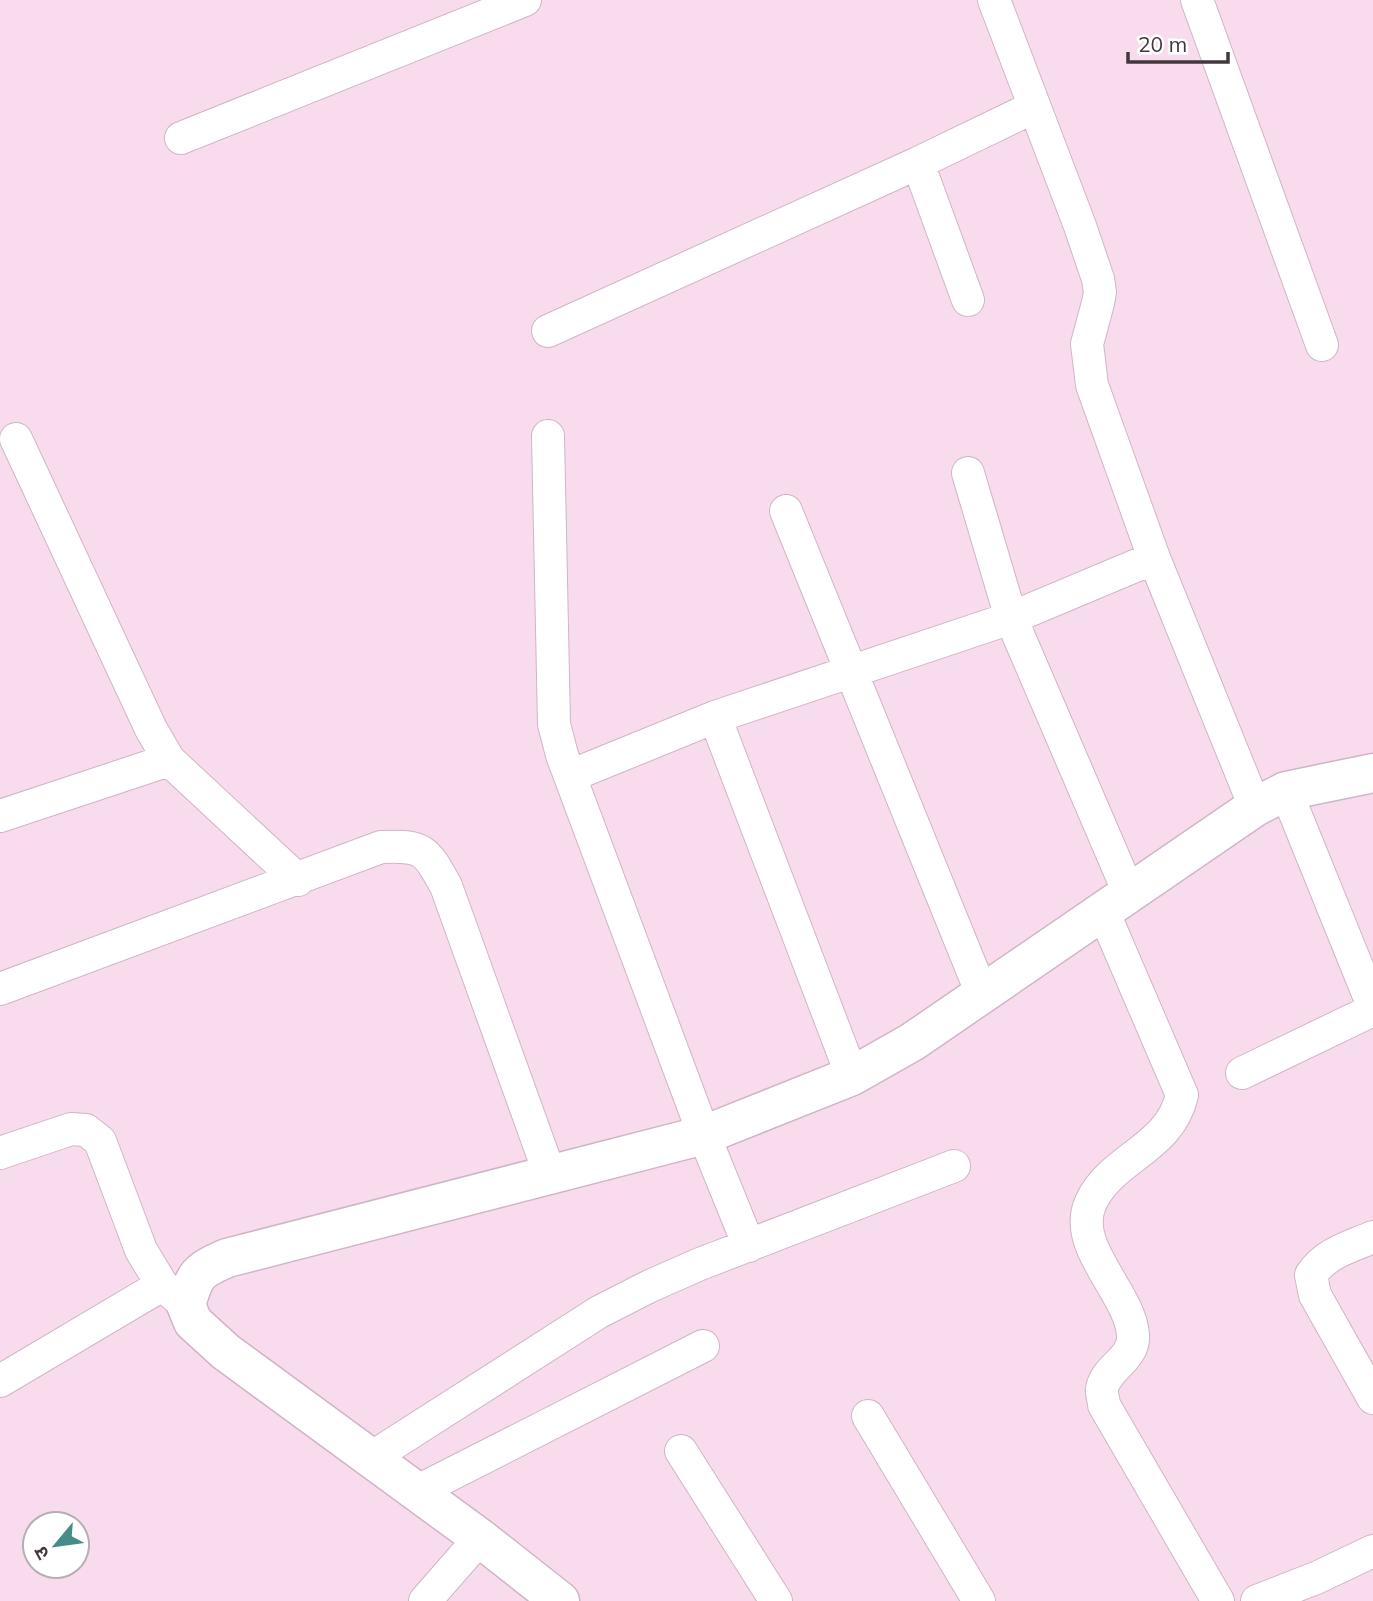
<svg xmlns="http://www.w3.org/2000/svg" width="1373" height="1601" font-family="Mulish,'Noto Sans Devanagari',sans-serif">
  <style>
    .lines { fill: none; stroke-linecap: round; stroke-linejoin: round }
    .street-casing { stroke: #d0b5c6; stroke-width: 34 }
    .secondary-casing { stroke: #d0b5c6; stroke-width: 41 }
    .street { stroke: #fff; stroke-width: 32 }
    .secondary { stroke: #fff; stroke-width: 38 }
  </style>
  <rect width="100%" height="100%" fill="#f8dcee"/>
  <g class="lines">
    <defs>
      <path id="street" d="M994,0L1080,226L1098,279L1100,292L1098,303L1087,344L1092,385L1154,558L1255,807
        M1197,0L1322,345
        M181,138L525,0
        M918,163L968,300
        M548,331L918,163L1034,107
        M548,436L554,724L562,755L704,1135L749,1246
        M16,439L151,729L169,760L298,880
        M968,473L1011,618L1129,893
        M786,511L982,994
        M715,717L852,1076
        M570,776L715,717L1011,618L1154,558
        M1286,791L1373,1006
        M0,816L169,760
        M1103,911L1182,1095C1170,1149 1112,1157 1091,1202C1070,1246 1130,1292 1133,1335C1135,1359 1105,1368 1102,1389C1101,1393 1104,1400 1104,1405L1218,1601
        M0,989L381,847C424,845 426,850 446,886L550,1175
        M1242,1073L1373,1010
        M0,1153L71,1129L86,1130L100,1141L141,1250L162,1285L186,1305
        M1373,1237C1350,1247 1325,1253 1311,1275L1315,1295L1373,1398
        M0,1381L162,1285
        M868,1416L979,1601
        M681,1451L776,1601
        M371,1458L599,1312L650,1286L700,1264L954,1166
        M416,1492L703,1346
        M425,1601L480,1538
        M1257,1601L1316,1578L1373,1551"/>
      <path id="secondary" d="M560,1601L480,1538L226,1352L193,1322L186,1305C195,1274 197,1271 227,1258L704,1135L852,1076L912,1042L1255,807L1286,791L1373,773"/>
    </defs>
    <use href="#street" class="street-casing"/>
    <use href="#secondary" class="secondary-casing"/>
    <use href="#street" class="street"/>
    <use href="#secondary" class="secondary"/>
  </g>
  <g transform="translate(56 1545) rotate(241)"><circle r="33" fill="#ffffff" stroke="#b3afb2" stroke-width="2"/>
  <path d="M0-5L12 26L0 18L-12 26Z" fill="#468d89"/>
  <text y="-10" font-size="19" font-weight="bold" text-anchor="middle" fill="#42373e">उ</text>
  </g>
  <path d="M1128 52v10h100v-10" fill="none" stroke="#42373e" stroke-width="3.5"/>
  <text x="1138" y="52" font-size="21" fill="#42373e" stroke="#ffffff" stroke-width="5" paint-order="stroke">20 m</text>
</svg>
